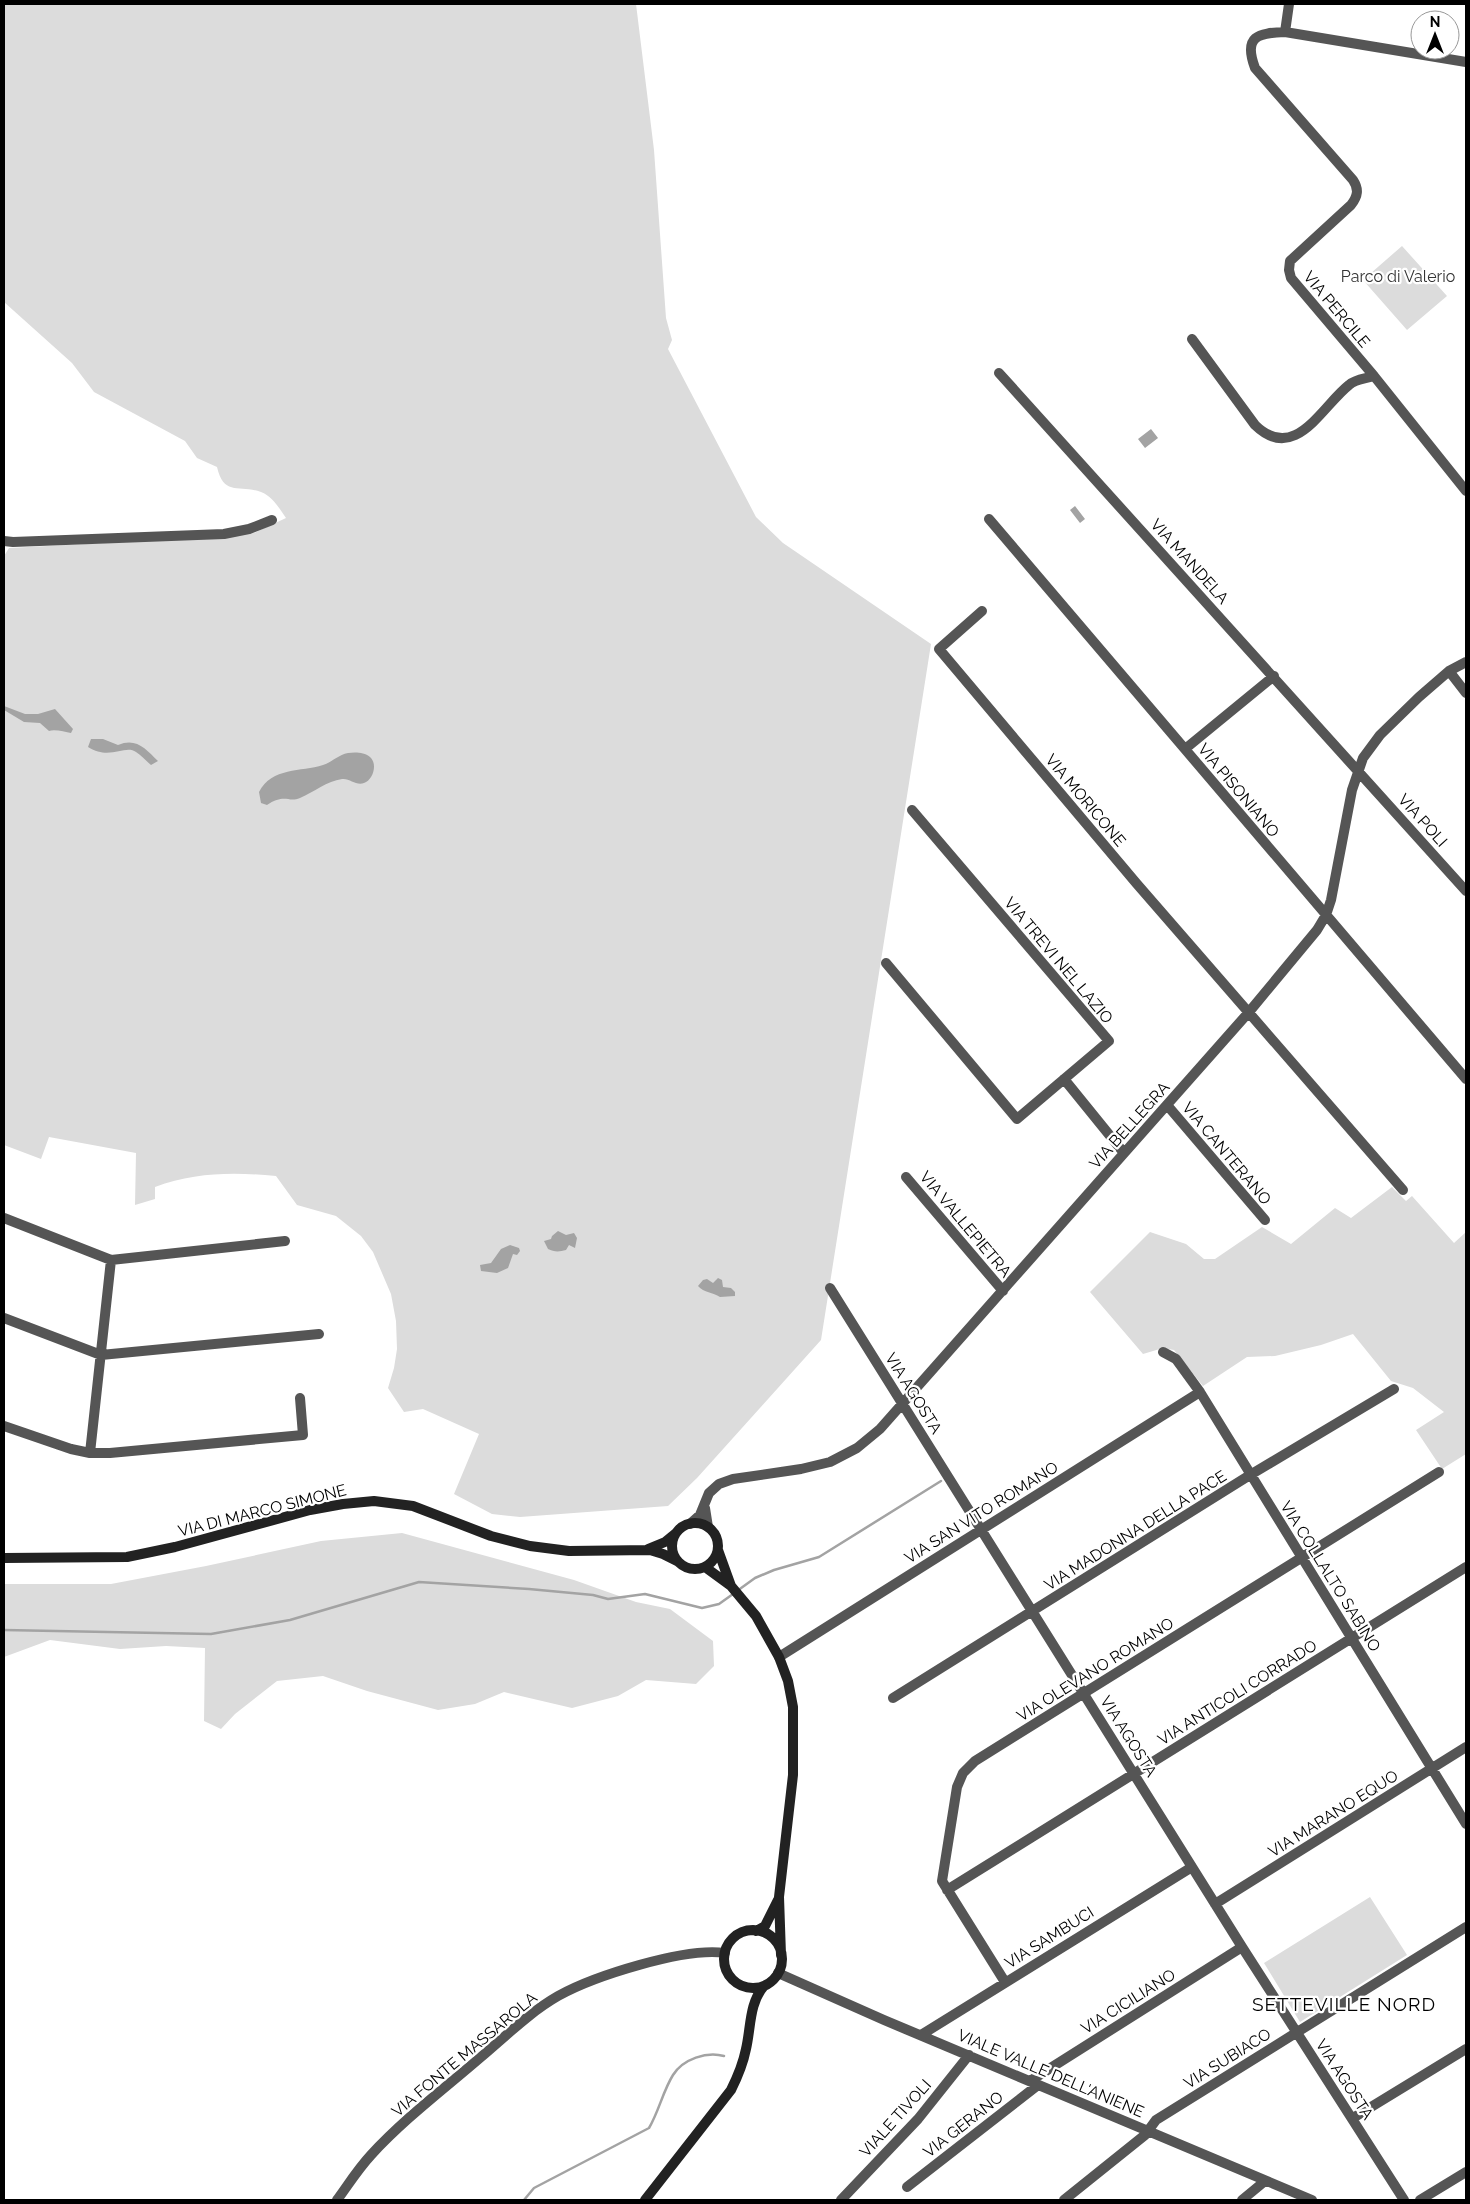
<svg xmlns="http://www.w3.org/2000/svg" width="1470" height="2204" font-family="Raleway,sans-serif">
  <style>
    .green { fill: #dcdcdc }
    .water { fill: #a3a3a3 }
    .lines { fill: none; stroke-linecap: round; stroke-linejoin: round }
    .stream { stroke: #a3a3a3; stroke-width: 2.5 }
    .street { stroke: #555; stroke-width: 10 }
    .secondary { stroke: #222; stroke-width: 10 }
    .labels { text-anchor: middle; stroke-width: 4.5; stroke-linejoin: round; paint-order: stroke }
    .park-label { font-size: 16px; fill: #333; stroke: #fff }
    .street-label { font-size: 16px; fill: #000; stroke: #fff }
    .quarter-label { font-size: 19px; letter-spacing: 1px; fill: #000; stroke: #fff }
  </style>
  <rect width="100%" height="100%" fill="#fff"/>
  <path class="green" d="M4,4H636L654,150L666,318L672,340L668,349L756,517L783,543L931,644L821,1340L697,1478L668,1506L520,1517L492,1514L454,1494L479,1434L423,1409L404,1412L388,1388L394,1368L397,1349L396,1321L391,1294L373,1252L361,1236L336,1216L297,1205L276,1176C234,1172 195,1172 155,1187V1199L135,1205L136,1153L49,1137L41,1159L4,1145V556L9,548L221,537L254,533L286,518C280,509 272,496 261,492C239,484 224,497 217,467L197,458L185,441L94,392L72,363L4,302Z
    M1402,246L1447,296L1407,330L1363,280Z
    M1392,1187L1406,1201L1412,1196L1454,1243L1466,1232V1454L1442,1469L1416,1430L1444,1412L1413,1388L1391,1381L1353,1334L1321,1345L1275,1356L1247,1357L1203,1386L1174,1350L1163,1348L1143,1354L1090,1292L1150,1232L1186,1244L1204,1259H1215L1262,1227L1291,1244L1335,1208L1351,1218Z
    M402,1533L574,1580L636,1602L670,1609L713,1641L714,1666L696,1684L646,1680L618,1696L572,1708L504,1692L475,1704L438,1710L367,1691L323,1676L277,1681L235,1714L221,1729L204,1721L205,1648L166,1646L120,1649L50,1640L4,1657V1584H111L206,1566L321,1541Z
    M1370,1897L1407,1955L1300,2022L1264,1963Z"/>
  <path class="water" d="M1151,429L1158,438L1145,448L1138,439Z
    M1075,506L1085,519L1080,523L1070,510Z
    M4,706L25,714H38L55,709L73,729L71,733C65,732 55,729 49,731L40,723L24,722L4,710Z
    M91,739H103L118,745C136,737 146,749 158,761L151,765C146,761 141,755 136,752C125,744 110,761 88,747Z
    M348,753C355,752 364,752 370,757C378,764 373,780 364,783C356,786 350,778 342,779C327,781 314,792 300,798C288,803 285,793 267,805L261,803L259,792C272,767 301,772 323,765C332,762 338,755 348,753Z
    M558,1231L566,1235L574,1233L577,1238L575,1248L569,1245L566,1250C559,1252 554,1252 548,1249L544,1241L551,1239L552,1236Z
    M510,1245L519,1248L520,1251L517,1255L513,1254L508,1268L497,1273L481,1271L480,1265L491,1263L501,1249Z
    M718,1278L722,1280L723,1287L731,1288L735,1292V1296L720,1297C713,1292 704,1293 698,1286L703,1280L707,1279L713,1283Z"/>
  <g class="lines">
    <path class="stream" d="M737,1591L755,1578L774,1570L819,1557L941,1481
      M4,1630L211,1634L290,1620L419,1582L529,1589L593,1595L608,1599L645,1594L702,1608L719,1604L733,1594
      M524,2200L534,2188L649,2128C659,2111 663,2091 673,2075C683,2059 707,2051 724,2056"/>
    <path class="street" d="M1285,32L1289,4
      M1466,62L1285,32C1258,33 1243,36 1255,68L1353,180C1359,189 1358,196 1351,205L1290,261L1289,270L1291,278L1374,376L1466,491
      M1192,339L1255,425C1295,464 1322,406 1349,385C1356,379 1365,379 1374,376
      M999,373L1466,891
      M989,519L1466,1079
      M4,541L13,542L224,534L249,529L272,520
      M982,611L939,649L1137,884L1403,1190
      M1449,671L1466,693
      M1185,749L1274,676
      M886,963L1017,1119L1109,1041L912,810
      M1064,1079L1124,1153
      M1167,1105L1265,1220
      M906,1177L1003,1291
      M4,1218L111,1260L90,1453L71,1449L4,1426
      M111,1260L285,1241
      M830,1288L1242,1947L1404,2200
      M4,1318L101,1355L319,1334
      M1163,1352L1176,1359L1200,1392L1466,1824
      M90,1453H110L303,1435L300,1398
      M705,1508L708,1527
      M690,1524L700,1515L709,1493L719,1484L733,1479L801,1469L830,1462L857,1448L880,1429L1249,1012L1317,930L1326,915L1331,900L1352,790L1363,758L1380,735L1419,697L1449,671L1466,662
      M779,1657L1200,1392
      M893,1698L1250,1475L1394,1389
      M947,1890L1466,1567
      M1215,1904L1466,1747
      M778,1973L884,2020L1312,2200
      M1005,1982L942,1881L957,1787L963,1773L975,1761L1439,1472
      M921,2035L1192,1867
      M1030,2081L1242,1947
      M1353,2118L1466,2049
      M907,2187L1038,2085
      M337,2200C348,2185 358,2169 371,2155C404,2119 444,2089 481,2057C506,2036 530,2012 558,1996C594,1976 685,1947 725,1953
      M841,2200L918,2119L969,2055
      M1064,2200L1145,2135L1156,2120L1466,1927
      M1242,2200L1265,2181
      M1420,2200L1466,2172"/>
    <path class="secondary" d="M672 1546a23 23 0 1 1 46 0a23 23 0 1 1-46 0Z
      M648,1549L665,1542L676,1533
      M718,1550L731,1586
      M4,1558L127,1557L175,1547L310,1510L343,1504L374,1501L413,1506L491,1536L530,1546L569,1551L650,1550L663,1554L677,1561
      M705,1567L731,1586L756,1616L779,1657L788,1681L793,1707V1775L779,1897L781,1955
      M724 1959a29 29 0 1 1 58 0a29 29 0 1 1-58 0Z
      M756,1931L765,1926L778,1900
      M645,2200L731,2090C738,2076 743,2064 746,2049C751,2028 749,2003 764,1986"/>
  </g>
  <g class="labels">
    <g class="park-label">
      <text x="1398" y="282">Parco di Valerio</text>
    </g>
    <g class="street-label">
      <text transform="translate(1337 309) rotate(50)" y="6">VIA PERCILE</text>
      <text transform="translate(1190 561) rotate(48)" y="6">VIA MANDELA</text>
      <text transform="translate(1239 790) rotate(50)" y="6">VIA PISONIANO</text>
      <text transform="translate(1086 800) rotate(50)" y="6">VIA MORICONE</text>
      <text transform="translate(1423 820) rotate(48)" y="6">VIA POLI</text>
      <text transform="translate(1059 960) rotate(50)" y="6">VIA TREVI NEL LAZIO</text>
      <text transform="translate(1129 1125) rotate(-48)" y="6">VIA BELLEGRA</text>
      <text transform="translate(1227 1153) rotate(50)" y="6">VIA CANTERANO</text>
      <text transform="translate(966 1224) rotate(50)" y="6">VIA VALLEPIETRA</text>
      <text transform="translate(914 1393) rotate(58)" y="6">VIA AGOSTA</text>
      <text transform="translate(262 1510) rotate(-14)" y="6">VIA DI MARCO SIMONE</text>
      <text transform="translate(981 1512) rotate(-32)" y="6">VIA SAN VITO ROMANO</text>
      <text transform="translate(1135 1530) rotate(-32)" y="6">VIA MADONNA DELLA PACE</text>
      <text transform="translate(1331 1576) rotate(58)" y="6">VIA COLLALTO SABINO</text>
      <text transform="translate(1095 1669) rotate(-32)" y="6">VIA OLEVANO ROMANO</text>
      <text transform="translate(1237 1692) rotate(-32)" y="6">VIA ANTICOLI CORRADO</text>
      <text transform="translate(1129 1736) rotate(58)" y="6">VIA AGOSTA</text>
      <text transform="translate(1333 1813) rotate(-32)" y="6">VIA MARANO EQUO</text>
      <text transform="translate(1049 1937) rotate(-32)" y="6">VIA SAMBUCI</text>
      <text transform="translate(1128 2001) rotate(-32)" y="6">VIA CICILIANO</text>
      <text transform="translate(464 2054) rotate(-40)" y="6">VIA FONTE MASSAROLA</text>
      <text transform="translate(1227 2058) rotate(-32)" y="6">VIA SUBIACO</text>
      <text transform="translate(1051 2073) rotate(23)" y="6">VIALE VALLE DELL'ANIENE</text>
      <text transform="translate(1345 2079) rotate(57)" y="6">VIA AGOSTA</text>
      <text transform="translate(895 2118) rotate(-48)" y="6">VIALE TIVOLI</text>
      <text transform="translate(963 2124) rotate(-38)" y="6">VIA GERANO</text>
    </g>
    <g class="quarter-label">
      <text x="1344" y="2011">SETTEVILLE NORD</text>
    </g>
  </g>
  <rect width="1470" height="2204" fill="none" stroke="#000000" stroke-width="10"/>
  <g transform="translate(1435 35)"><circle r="24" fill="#ffffff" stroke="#999999"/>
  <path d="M0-4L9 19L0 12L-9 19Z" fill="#000000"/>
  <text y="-8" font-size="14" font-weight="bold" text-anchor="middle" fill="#000000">N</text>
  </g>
</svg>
